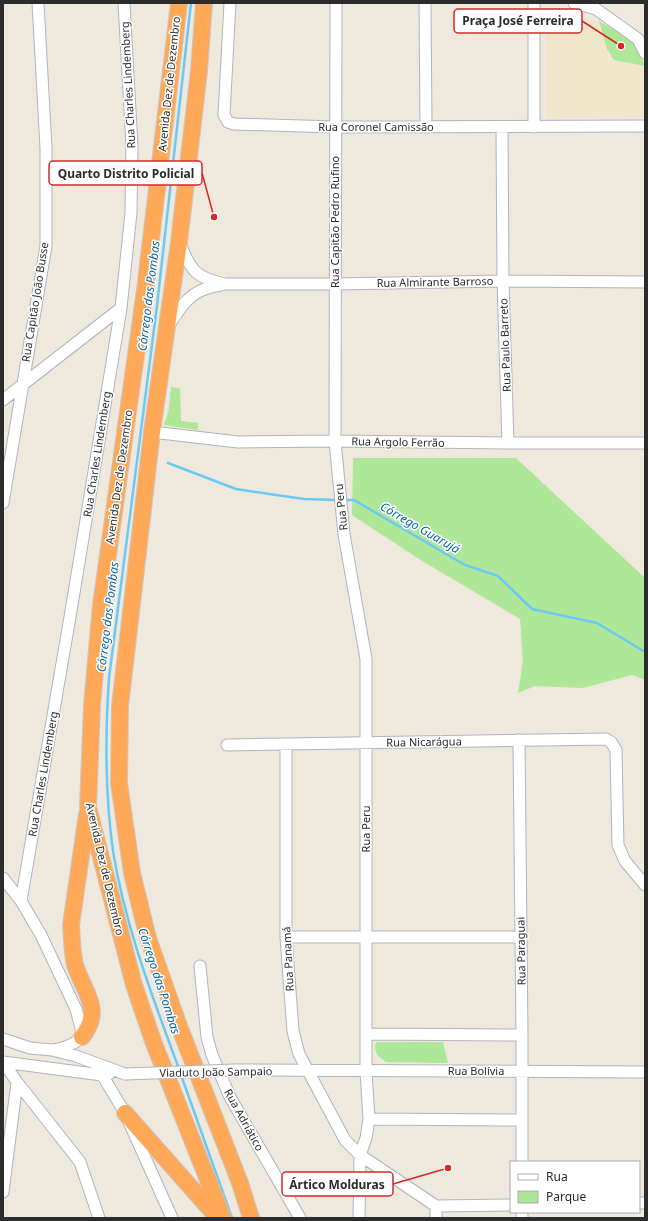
<svg xmlns="http://www.w3.org/2000/svg" width="648" height="1221" font-family="'Noto Sans',sans-serif">
  <style>
    .education { fill: #f0e6cc }
    .green { fill: #aee797 }
    .lines { fill: none; stroke-linecap: round; stroke-linejoin: round }
    .stream { stroke: #6bcaf5; stroke-width: 2.5 }
    .minor-casing { stroke: #b1b3c0; stroke-width: 13 }
    .highway-casing { stroke: #c8c8c8; stroke-width: 18 }
    .minor { stroke: #fff; stroke-width: 11 }
    .highway { stroke: #ffa857; stroke-width: 16 }
    .minor-bridge-casing { stroke: #b1b3c0; stroke-width: 13; stroke-linecap: butt }
    .minor-bridge { stroke: #fff; stroke-width: 11 }
    .labels { text-anchor: middle; stroke-width: 3; stroke-linejoin: round; paint-order: stroke }
    .street-label { font-size: 11px; fill: #2c2c2c; stroke: #fff }
    .water-label { font-size: 12px; font-style: italic; fill: #0667a5; stroke: #fff }
    .leader { fill: none; stroke: #d62828; stroke-width: 1.5 }
    .callout-dot { fill: #d62828; stroke: #fff; stroke-width: 1.5 }
    .callout { fill: #fff; stroke: #d62828; stroke-width: 1.5 }
    .callout-label { font-size: 12px; text-anchor: middle; font-weight: bold; fill: #2c2c2c }
  </style>
  <rect width="100%" height="100%" fill="#eee8dd"/>
  <path class="education" d="M546,9L599,21L607,49L614,60L645,66V118H546Z"/>
  <path class="green" d="M599,21L634,42L645,66L614,60L607,49Z
    M171,387L180,388L181,421L198,423V430L164,425C164,421 166,420 167,416C170,407 170,396 171,387Z
    M353,458H516L645,578V680L632,675L583,688L535,686L518,693L523,661L520,619L419,559L352,515Z
    M377,1042H443L448,1063L386,1062L377,1055L375,1049V1045Z"/>
  <g class="lines">
    <path class="stream" d="M168,463L236,489L304,499L337,500
      M344,500H354L465,565L498,576L532,609L597,623L645,652
      M179,1069C153,998 125,926 113,851C105,794 105,736 109,678L157,306L191,3
      M181,1075L232,1218"/>
    <defs>
      <path id="minor" d="M230,3L224,115L228,122L234,124L335,127L645,126
        M336,3L335,441L344,534L366,659V1071L369,1119L366,1138L360,1155L359,1218
        M425,3L426,127
        M574,3L596,9L638,39L645,53
        M502,127L503,281L508,443
        M534,127V3
        M180,244C191,271 196,278 225,284H335L503,281L645,282
        M170,324C179,309 189,294 205,289C210,287 216,286 221,285
        M3,400L121,308
        M152,432L238,442L335,441L508,443H645
        M3,503L46,246V148L38,3
        M519,740L522,1035V1162
        M227,745L606,739L611,742L616,750L618,845L625,861L645,885
        M286,745V937L293,1031L299,1054L345,1140L360,1155L436,1206L511,1205
        M3,878L21,901L41,935L76,1009L81,1028L82,1037C73,1045 64,1049 52,1050
        M21,901L70,617L121,308L131,213L132,146L124,3
        M286,937H521
        M200,966L207,1037L212,1055L230,1097L300,1218
        M366,1034L522,1035
        M3,1039L30,1048L52,1050L76,1056L125,1074
        M3,1062L102,1075L109,1074
        M4,1063L17,1082L80,1162L99,1218
        M235,1070L645,1072
        M102,1075L125,1113L172,1218
        M369,1119L522,1120
        M3,1192L17,1082
        M639,1203H645
        M436,1206V1218
        M522,1212V1218"/>
      <path id="highway" d="M179,3L145,290L101,605L92,705L88,807L134,985L153,1041L223,1218
        M204,3L199,71L179,242L152,432L120,706L119,783L132,873L148,938L179,1026L240,1183L251,1218
        M82,1037C104,1009 84,993 75,965C72,952 72,938 71,925L87,814
        M125,1113L218,1218"/>
    </defs>
    <use href="#minor" class="minor-casing"/>
    <use href="#highway" class="highway-casing"/>
    <use href="#minor" class="minor"/>
    <use href="#highway" class="highway"/>
    <defs>
      <path id="minor-bridge" d="M125,1074L235,1070"/>
    </defs>
    <use href="#minor-bridge" class="minor-bridge-casing"/>
    <use href="#minor-bridge" class="minor-bridge"/>
  </g>
  <g class="labels">
    <g class="street-label">
      <text transform="translate(169 84) rotate(-84)" y="4">Avenida Dez de Dezembro</text>
      <text transform="translate(128 85) rotate(-93)" y="4">Rua Charles Lindemberg</text>
      <text x="376" y="131">Rua Coronel Camissão</text>
      <text transform="translate(335 222) rotate(-90)" y="4">Rua Capitão Pedro Rufino</text>
      <text transform="translate(435 282) rotate(-1)" y="4">Rua Almirante Barroso</text>
      <text transform="translate(35 302) rotate(-81)" y="4">Rua Capitão João Busse</text>
      <text transform="translate(505 345) rotate(-92)" y="4">Rua Paulo Barreto</text>
      <text transform="translate(398 442) rotate(1)" y="4">Rua Argolo Ferrão</text>
      <text transform="translate(97 454) rotate(-81)" y="4">Rua Charles Lindemberg</text>
      <text transform="translate(119 477) rotate(-82)" y="4">Avenida Dez de Dezembro</text>
      <text transform="translate(341 507) rotate(-96)" y="4">Rua Peru</text>
      <text transform="translate(424 742) rotate(-1)" y="4">Rua Nicarágua</text>
      <text transform="translate(43 774) rotate(-80)" y="4">Rua Charles Lindemberg</text>
      <text transform="translate(366 829) rotate(-90)" y="4">Rua Peru</text>
      <text transform="translate(105 869) rotate(77)" y="4">Avenida Dez de Dezembro</text>
      <text transform="translate(521 951) rotate(-91)" y="4">Rua Paraguai</text>
      <text transform="translate(288 959) rotate(-93)" y="4">Rua Panamá</text>
      <text x="476" y="1075">Rua Bolívia</text>
      <text transform="translate(216 1072) rotate(-1)" y="4">Viaduto João Sampaio</text>
      <text transform="translate(244 1120) rotate(61)" y="4">Rua Adriático</text>
    </g>
    <g class="water-label">
      <text transform="translate(149 296) rotate(-83)" y="4">Córrego das Pombas</text>
      <text transform="translate(420 528) rotate(30)" y="4">Córrego Guarujá</text>
      <text transform="translate(108 617) rotate(-83)" y="4">Córrego das Pombas</text>
      <text transform="translate(159 981) rotate(72)" y="4">Córrego das Pombas</text>
    </g>
  </g>
  <path class="leader" d="M621 46L582 21M214 217L202 173M448 1168L393 1184"/>
  <g class="callout-dot">
    <circle cx="621" cy="46" r="4"/>
    <circle cx="214" cy="217" r="4"/>
    <circle cx="448" cy="1168" r="4"/>
  </g>
  <g class="callout">
    <rect x="454" y="9" width="128" height="24" rx="4"/>
    <rect x="49" y="161" width="153" height="24" rx="4"/>
    <rect x="282" y="1172" width="111" height="24" rx="4"/>
  </g>
  <g class="callout-label">
    <text x="518" y="25">Praça José Ferreira</text>
    <text x="126" y="178">Quarto Distrito Policial</text>
    <text x="337" y="1189">Ártico Molduras</text>
  </g>
  <rect width="648" height="1221" fill="none" stroke="#2c2c2c" stroke-width="8"/>
  <rect x="510" y="1161" width="130" height="52" fill="#ffffff" stroke="#ababab"/>
  <rect x="518" y="1174" width="20" height="6" fill="#ffffff" stroke="#ababab"/>
  <text x="546" y="1181" font-size="12" fill="#2c2c2c">Rua</text>
  <rect x="518" y="1191" width="20" height="12" fill="#aee797" stroke="#ababab"/>
  <text x="546" y="1201" font-size="12" fill="#2c2c2c">Parque</text>
</svg>
